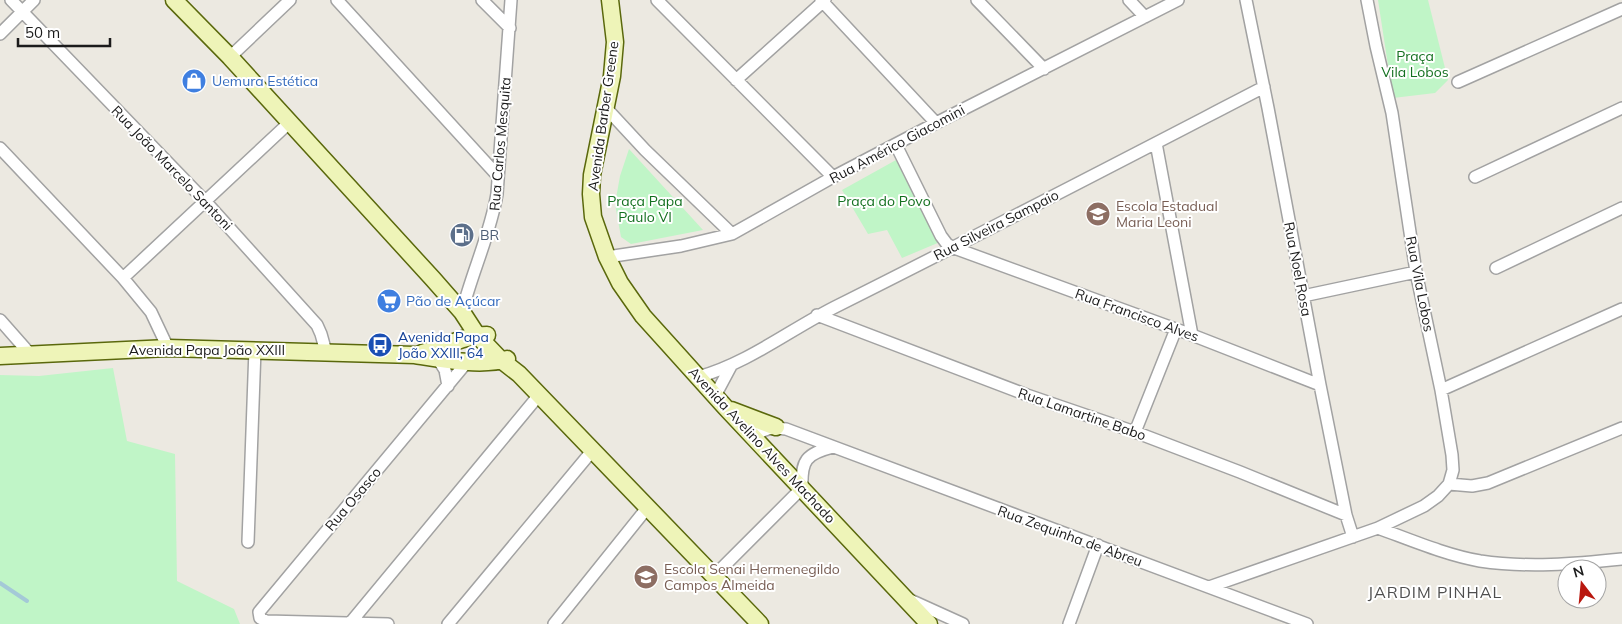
<svg xmlns="http://www.w3.org/2000/svg" width="1622" height="624" font-family="Mulish,sans-serif">
  <style>
    .park { fill: #c0f5c7 }
    .lines { fill: none; stroke-linecap: round; stroke-linejoin: round }
    .stream { stroke: #a4c9d7; stroke-width: 4 }
    .street-casing { stroke: #a2a2a2; stroke-width: 14 }
    .secondary-casing { stroke: #5a680c; stroke-width: 19 }
    .street { stroke: #fff; stroke-width: 11 }
    .secondary { stroke: #eef4b8; stroke-width: 16 }
    .labels { text-anchor: middle; stroke-width: 4; stroke-linejoin: round; paint-order: stroke }
    .park-label { font-size: 14px; fill: #13701f; stroke: #fff }
    .shop-label { font-size: 14px; fill: #366cbe; stroke: #fff; text-anchor: start }
    .street-label { font-size: 14px; fill: #1b1b1b; stroke: #fff }
    .education-label { font-size: 14px; fill: #785e54; stroke: #fff; text-anchor: start }
    .service-label { font-size: 14px; fill: #4e5e75; stroke: #fff; text-anchor: start }
    .transit-label { font-size: 14px; fill: #164399; stroke: #fff; text-anchor: start }
    .quarter-label { font-size: 16px; letter-spacing: 1px; fill: #4e4e4e; stroke: #fff }
  </style>
  <rect width="100%" height="100%" fill="#ece9e1"/>
  <path class="park" d="M1378,0H1428L1448,80L1435,93L1393,98Z
    M629,149L703,230L631,244L621,237L615,204L620,176Z
    M896,160L940,242L902,258L887,230L868,234L842,190Z
    M113,368L127,441L175,454L177,581L234,609L240,624H0V375L39,376Z"/>
  <g class="lines">
    <path class="stream" d="M0,583L27,601"/>
    <defs>
      <path id="street" d="M11,0L205,201L317,325L321,334L326,352
        M337,0L497,175
        M482,0L510,28
        M657,0L833,177
        M821,0L936,123
        M977,0L1044,69
        M1129,0L1145,17
        M1246,0L1268,108L1320,385L1346,515L1353,537
        M0,34L34,0
        M230,57L290,0
        M736,80L825,0
        M1458,82L1622,9
        M606,108L645,150L732,234
        M1156,143L1192,335
        M896,145L941,236L947,244L954,248L1192,335L1320,385
        M0,148L123,278L151,312L168,348
        M1475,177L1622,108
        M607,257L681,246L732,234L833,177L936,123L1178,0
        M1496,268L1622,208
        M123,278L290,122
        M1303,296L1416,272
        M462,312C472,272 490,235 497,194L511,0
        M817,315L1027,395L1135,432L1240,472L1346,515
        M0,320L30,354
        M438,359L445,370L448,386
        M698,377C749,363 792,328 839,305C981,234 1123,160 1264,87
        M1441,390L1622,309
        M715,396L731,366
        M1135,432L1176,329
        M753,437C764,428 773,427 786,429L1307,624
        M1449,484L1472,486L1488,483L1622,428
        M1378,528C1411,540 1446,555 1480,561C1527,568 1575,564 1622,559
        M248,542L255,349
        M714,576L802,488C801,460 806,454 833,447
        M1209,587L1378,528L1424,506L1438,496L1449,484L1453,470L1452,455L1441,390L1416,272L1392,113L1376,46L1367,0
        M910,600L963,624
        M351,622L539,395
        M388,624L266,621L260,618L259,612L467,362
        M448,624L592,451
        M554,624L647,508
        M1069,624L1098,545"/>
      <path id="secondary" d="M174,0L230,57L433,279L462,312L477,335L501,360L519,374L760,624
        M610,0L615,42L612,76L592,175L591,194L593,217L607,257L620,283L643,316L671,347L725,407L929,624
        M422,353C443,348 464,335 487,335
        M0,356L168,348L415,355C440,359 482,367 507,359
        M731,410L776,427"/>
    </defs>
    <use href="#street" class="street-casing"/>
    <use href="#secondary" class="secondary-casing"/>
    <use href="#street" class="street"/>
    <use href="#secondary" class="secondary"/>
  </g>
  <defs>
    <symbol id="shop-disc" viewBox="-11 -11 22 22"><circle r="9.5" fill="#3f7fe0" stroke="#fff"/><path d="M-5-2.5h2.3a2.7 3.5 0 0 1 5.4 0H5L5.5 6h-11ZM-1.5-2.5h3a1.5 2.3 0 0 0-3 0Z" fill="#fff"/></symbol>
    <symbol id="school-disc" viewBox="-11 -11 22 22"><circle r="9.5" fill="#8d6e63" stroke="#fff"/><path d="M0-5L7-2L0 1L-7-2ZM-4 1L0 2.5L4 1V4Q0 6-4 4Z" fill="#fff"/></symbol>
    <symbol id="fuel-disc" viewBox="-11 -11 22 22"><circle r="9.5" fill="#5c6f8a" stroke="#fff"/><path d="M-5.5-6h7V0h2V4h1.3V-2.5L3-4.5l.8-.8L6-3V5H2.5V1h-1V6h-7ZM-4.2-4.7v3.2H.2V-4.7Z" fill="#fff"/></symbol>
    <symbol id="supermarket-disc" viewBox="-11 -11 22 22"><circle r="9.5" fill="#3f7fe0" stroke="#fff"/><path d="M-6-5.5h2.5l.6 2H6L4.5 2H-2.5L-4.4-4H-6ZM-1.5 3.2a1.3 1.3 0 1 0 .1 0ZM3 3.2a1.3 1.3 0 1 0 .1 0Z" fill="#fff"/></symbol>
    <symbol id="bus-disc" viewBox="-11 -11 22 22"><circle r="9.5" fill="#1a4fb4" stroke="#fff"/><path d="M-5-6H5V4H4V6H2V4H-2V6H-4V4H-5ZM-3.5-4V0h7V-4ZM-3.5 1.2v1.5H-2V1.2ZM2 1.2v1.5H3.5V1.2Z" fill="#fff"/></symbol>
  </defs>
  <g fill-rule="evenodd">
    <use href="#shop-disc" x="180" y="67" width="28" height="28"/>
    <use href="#school-disc" x="1084" y="200" width="28" height="28"/>
    <use href="#fuel-disc" x="448" y="221" width="28" height="28"/>
    <use href="#supermarket-disc" x="375" y="287" width="28" height="28"/>
    <use href="#bus-disc" x="366" y="331" width="28" height="28"/>
    <use href="#school-disc" x="632" y="563" width="28" height="28"/>
  </g>
  <g class="labels">
    <g class="park-label">
      <text x="1415" y="61">Praça<tspan x="1415" dy="16">Vila Lobos</tspan></text>
      <text x="645" y="206">Praça Papa<tspan x="645" dy="16">Paulo VI</tspan></text>
      <text x="884" y="206">Praça do Povo</text>
    </g>
    <g class="shop-label">
      <text x="212" y="86">Uemura Estética</text>
      <text x="406" y="306">Pão de Açúcar</text>
    </g>
    <g class="street-label">
      <text transform="translate(603 116) rotate(-82)" y="5">Avenida Barber Greene</text>
      <text transform="translate(500 144) rotate(-85)" y="5">Rua Carlos Mesquita</text>
      <text transform="translate(897 144) rotate(-28)" y="5">Rua Américo Giacomini</text>
      <text transform="translate(172 168) rotate(46)" y="5">Rua João Marcelo Santoni</text>
      <text transform="translate(996 225) rotate(-27)" y="5">Rua Silveira Sampaio</text>
      <text transform="translate(1298 269) rotate(79)" y="5">Rua Noel Rosa</text>
      <text transform="translate(1420 284) rotate(79)" y="5">Rua Vila Lobos</text>
      <text transform="translate(1137 315) rotate(20)" y="5">Rua Francisco Alves</text>
      <text x="207" y="355">Avenida Papa João XXIII</text>
      <text transform="translate(1082 414) rotate(19)" y="5">Rua Lamartine Babo</text>
      <text transform="translate(762 445) rotate(47)" y="5">Avenida Avelino Alves Machado</text>
      <text transform="translate(353 499) rotate(-50)" y="5">Rua Osasco</text>
      <text transform="translate(1070 536) rotate(20)" y="5">Rua Zequinha de Abreu</text>
    </g>
    <g class="education-label">
      <text x="1116" y="211">Escola Estadual<tspan x="1116" dy="16">Maria Leoni</tspan></text>
      <text x="664" y="574">Escola Senai Hermenegildo<tspan x="664" dy="16">Campos Almeida</tspan></text>
    </g>
    <g class="service-label">
      <text x="480" y="240">BR</text>
    </g>
    <g class="transit-label">
      <text x="398" y="342">Avenida Papa<tspan x="398" dy="16">João XXIII, 64</tspan></text>
    </g>
    <g class="quarter-label">
      <text x="1435" y="598">JARDIM PINHAL</text>
    </g>
  </g>
  <g transform="translate(1582 584) rotate(344)"><circle r="24" fill="#ffffff" stroke="#a4a4a4"/>
  <path d="M0-4L9 19L0 12L-9 19Z" fill="#b9170e"/>
  <text y="-8" font-size="14" font-weight="bold" text-anchor="middle" fill="#1b1b1b">N</text>
  </g>
  <path d="M18 38v8h92v-8" fill="none" stroke="#1b1b1b" stroke-width="2.5"/>
  <text x="25" y="38" font-size="15" fill="#1b1b1b" stroke="#ffffff" stroke-width="4" paint-order="stroke">50 m</text>
</svg>
